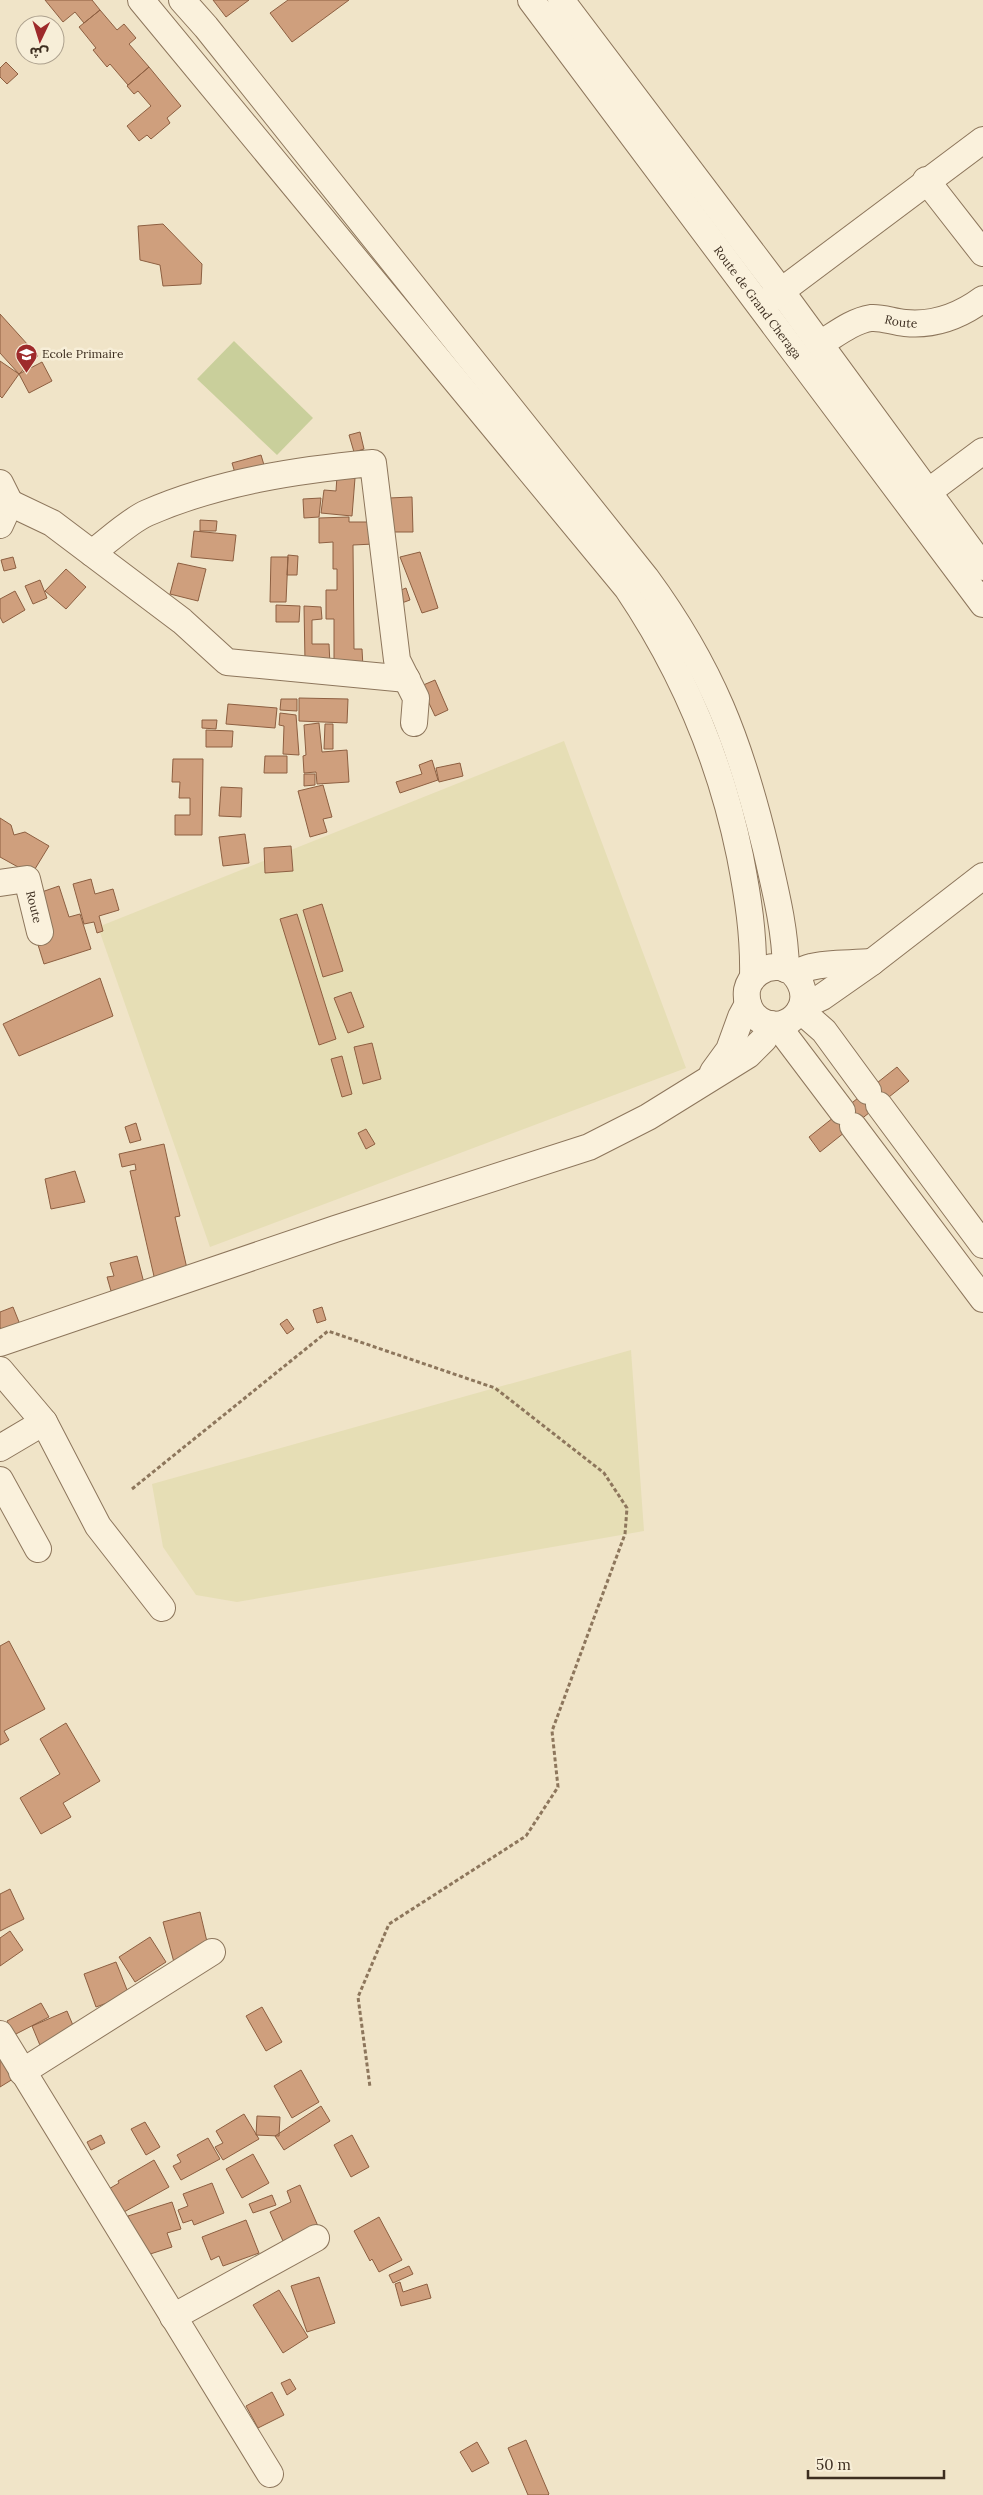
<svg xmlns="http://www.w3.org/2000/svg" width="983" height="2495" font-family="Lora,'Noto Sans Arabic',serif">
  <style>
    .farmland { fill: #e6deb5 }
    .green { fill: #c9cf9b }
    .building { fill: #cf9f7d; stroke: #8d5f41 }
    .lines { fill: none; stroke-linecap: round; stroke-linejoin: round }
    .minor-casing { stroke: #8d765c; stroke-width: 28 }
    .path { stroke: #8d765c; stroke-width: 3; stroke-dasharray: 4 2.5; stroke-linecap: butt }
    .minor { stroke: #faf1dc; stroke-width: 26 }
    .labels { text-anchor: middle; stroke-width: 5; stroke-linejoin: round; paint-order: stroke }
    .street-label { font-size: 12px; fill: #3d2e20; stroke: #f7eed8 }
    .poi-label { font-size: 12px; fill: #3d2e20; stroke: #f7eed8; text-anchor: start }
  </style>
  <rect width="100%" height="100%" fill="#f0e4c8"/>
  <path class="farmland" d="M564,741L686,1068L210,1247L98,927Z
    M631,1350L644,1531L237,1602L196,1595L163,1547L152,1484Z"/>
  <path class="green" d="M234,341L313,418L277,455L197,379Z"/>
  <path class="building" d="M45,0H92L100,10L84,23L75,12L63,22Z
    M213,0H249L226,17Z
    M288,0H349L292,42L270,13Z
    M100,10L117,30L124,24L136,38L129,44L149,67L128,85L110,64L107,67L93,50L96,48L79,27Z
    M6,62L18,74L7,84L0,77V68Z
    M149,67L181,106L167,118L170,123L151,139L147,135L139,141L127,126L151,106L138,91L134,94L127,86Z
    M163,224L202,264L201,284L163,286L160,265L140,260L138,226Z
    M0,314L38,356L19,374L0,353Z
    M0,361L19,374L2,398L0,396Z
    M42,362L52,381L29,393L19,374Z
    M360,432L364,449L354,452L349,435Z
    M261,455L264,465L235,473L232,463Z
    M337,476L355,478L352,516L321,513L324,490L336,491Z
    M412,497L413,532H390L389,498Z
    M321,498L319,517L304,518L303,499Z
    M349,517V522H374V544L353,545L354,649H362L363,667H334V619H326V590H337V569H333V542L319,543V518Z
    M200,520L217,521L216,531H200Z
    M194,531L236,535L233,561L191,557Z
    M420,552L438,608L422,613L400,557Z
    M288,555L298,556L297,575H287Z
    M13,557L16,568L4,571L1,560Z
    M271,557H288L286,602H270Z
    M178,563L206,569L198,601L170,594Z
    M66,569L86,587L66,609L45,591Z
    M40,580L47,598L33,604L25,586Z
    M406,588L410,600L399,604L396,592Z
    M15,591L25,610L3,623L0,617V599Z
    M276,605L300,606L299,622H276Z
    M304,606L321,607L322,619L312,620V644H329L330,665L305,661Z
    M435,680L448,710L435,716L421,686Z
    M299,698L348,699L347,723L299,721Z
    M281,699H297V711L280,710Z
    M228,704L277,708L275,728L226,724Z
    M280,713L296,715L299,755L283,754L284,726L279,725Z
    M202,720H217L216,729L202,728Z
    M319,723L322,752L347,750L349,782L317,784L316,772L304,773L303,756L306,755L304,725Z
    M325,724H333V749H324Z
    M206,730L233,731L232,747H206Z
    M265,756H287V773H264Z
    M173,759H203L202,835H175V815H190V798H179L180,782H172Z
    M432,760L438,780L400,793L396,782L422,774L419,765Z
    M460,763L463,776L439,782L436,768Z
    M304,774H315V785L304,786Z
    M323,785L332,817L323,819L327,832L310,837L298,791Z
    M221,787L242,788L241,817L219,816Z
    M0,818L11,825L14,835L25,832L49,846L27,882L18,867L0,857Z
    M245,834L249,863L223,866L219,837Z
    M291,846L293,871L265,873L264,848Z
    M91,879L95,894L113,889L119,910L99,916L103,931L97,933L94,922L84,924L73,884Z
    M59,886L69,917L80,914L91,949L44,964L34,932L36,894Z
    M322,904L343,971L323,977L303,910Z
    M297,914L336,1039L319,1045L280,919Z
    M100,978L113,1016L19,1056L3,1024Z
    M351,992L364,1027L348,1033L334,998Z
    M372,1043L381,1079L363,1084L354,1047Z
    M342,1056L352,1094L342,1097L331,1059Z
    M897,1067L909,1081L820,1152L809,1137Z
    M136,1123L141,1140L130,1143L125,1127Z
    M366,1129L375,1144L366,1149L358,1133Z
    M164,1144L180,1216L175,1217L189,1277L156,1285L130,1171L136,1170L135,1164L122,1167L119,1154Z
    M75,1171L85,1202L51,1209L45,1179Z
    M137,1256L144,1283L111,1291L107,1277L114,1276L110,1263Z
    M13,1307L21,1327L3,1334L0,1327V1312Z
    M322,1307L326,1320L317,1323L313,1310Z
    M287,1319L294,1329L287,1334L280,1324Z
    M9,1641L45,1709L4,1731L9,1740L0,1745V1646Z
    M66,1723L100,1781L63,1803L71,1817L41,1834L20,1798L60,1774L40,1739Z
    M10,1889L24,1919L0,1931V1894Z
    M200,1912L208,1946L186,1952L189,1963L175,1966L163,1922Z
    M10,1931L23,1950L0,1966V1938Z
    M150,1937L166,1962L135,1982L119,1957Z
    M116,1962L129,1995L96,2007L84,1974Z
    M41,2003L49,2017L14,2035L7,2021Z
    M262,2007L282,2042L266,2051L246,2016Z
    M67,2011L77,2035L42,2050L32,2026Z
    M0,2058L13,2079L0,2087Z
    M301,2070L319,2102L292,2118L274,2086Z
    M321,2106L330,2121L284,2150L275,2136Z
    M244,2114L259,2139L223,2160L215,2147L223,2143L216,2131Z
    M257,2116L280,2117L279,2136L256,2135Z
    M145,2122L160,2147L146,2155L131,2129Z
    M101,2135L105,2143L91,2150L87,2142Z
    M352,2135L369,2167L351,2177L334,2145Z
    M208,2138L220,2159L181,2180L173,2166L181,2162L177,2155Z
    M253,2154L269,2183L242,2198L226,2169Z
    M154,2160L169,2187L115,2217L102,2193L119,2183L118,2181Z
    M212,2183L224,2213L194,2225L192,2220L183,2223L178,2210L188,2206L183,2194Z
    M300,2185L321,2233L299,2234L283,2241L270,2212L291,2202L287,2191Z
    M272,2195L276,2205L253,2213L249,2204Z
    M172,2202L181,2229L167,2233L172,2247L141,2257L128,2216Z
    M379,2217L402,2260L379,2272L372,2259L370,2261L354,2231Z
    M246,2220L259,2253L223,2266L219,2256L211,2260L202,2237Z
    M409,2266L413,2274L393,2283L389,2275Z
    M319,2277L335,2323L307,2332L291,2286Z
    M400,2282L403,2292L427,2284L431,2298L401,2306L395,2284Z
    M279,2290L308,2337L283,2353L253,2305Z
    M290,2379L296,2389L287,2395L281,2383Z
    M272,2392L284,2415L258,2428L246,2406Z
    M526,2440L549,2494L548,2495H528L508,2448Z
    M477,2442L489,2463L472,2472L460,2452Z"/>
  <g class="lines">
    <defs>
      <g id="minor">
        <path d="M141,0L627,588C683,671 720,758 740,856C748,897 754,935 753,977"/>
        <path d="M182,0L206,27L646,578C712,668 740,742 766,849C775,889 785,927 786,969"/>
        <path id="s1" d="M531,0L983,604"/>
        <path d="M561,0L781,291L983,567"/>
        <path d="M926,180L983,253"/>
        <path d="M768,301L983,140"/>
        <path id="s2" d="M820,344C835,335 852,321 871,318C882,317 893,322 905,323C934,326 960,316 983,299"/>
        <path d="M0,483L10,503L0,525"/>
        <path d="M928,492L983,451"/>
        <path d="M10,503L52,523L182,621L227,662L407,679"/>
        <path d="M92,553C108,541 129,521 147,513C218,482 296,470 373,463L397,660L416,698L414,723"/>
        <path id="s3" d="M0,883L27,879L40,932"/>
        <path d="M793,973C823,1005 781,1043 754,1015C748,1008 746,999 747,990C750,976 764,966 778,967C785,967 791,973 796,972C801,971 806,968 811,967C830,962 852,964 872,962"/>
        <path d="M803,1006L822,997L872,962L983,876"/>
        <path d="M800,1010L824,1031L868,1091"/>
        <path d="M777,1025L842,1111"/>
        <path d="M713,1072L729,1050L741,1017L748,1004"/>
        <path d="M879,1105L983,1245"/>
        <path d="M853,1126L983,1299"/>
        <path d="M0,1343L335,1229L589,1147L648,1117L748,1055L764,1039L771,1024"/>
        <path d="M0,1370L44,1422L98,1526L162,1608"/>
        <path d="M0,1448L44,1422"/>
        <path d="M0,1480L38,1549"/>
        <path d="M0,2034L270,2474"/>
        <path d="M22,2072L212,1952"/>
        <path d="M173,2317L316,2238"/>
      </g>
    </defs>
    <use href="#minor" class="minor-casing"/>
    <path class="path" d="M132,1489L328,1331L495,1388L604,1473L627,1508L625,1534L552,1731L558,1787L526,1836L389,1924L358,1997L370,2087"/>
    <use href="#minor" class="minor"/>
  </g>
  <defs>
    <symbol id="school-pin" viewBox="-11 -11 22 30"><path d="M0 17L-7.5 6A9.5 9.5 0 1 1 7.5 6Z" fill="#9e2a2b" stroke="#f7eed8"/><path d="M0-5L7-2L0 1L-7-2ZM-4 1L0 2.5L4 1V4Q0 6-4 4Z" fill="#fff"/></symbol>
  </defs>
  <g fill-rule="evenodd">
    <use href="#school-pin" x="14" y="342" width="25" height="34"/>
  </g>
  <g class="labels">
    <g class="street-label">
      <text dy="4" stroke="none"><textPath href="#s1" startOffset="378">Route de Grand Cheraga</textPath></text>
      <text dy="4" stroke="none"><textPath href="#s2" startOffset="88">Route</textPath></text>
      <text dy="4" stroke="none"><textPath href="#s3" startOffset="56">Route</textPath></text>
    </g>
    <g class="poi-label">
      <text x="42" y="358">Ecole Primaire</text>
    </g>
  </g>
  <g transform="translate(40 40) rotate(184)"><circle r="24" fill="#f7eed8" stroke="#ada18e"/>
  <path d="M0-4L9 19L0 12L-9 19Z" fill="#9e2a2b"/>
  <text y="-8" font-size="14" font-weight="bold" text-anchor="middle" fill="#3d2e20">ش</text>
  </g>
  <path d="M808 2470v8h136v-8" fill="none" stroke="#3d2e20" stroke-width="2.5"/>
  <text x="816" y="2470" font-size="15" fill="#3d2e20" stroke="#f7eed8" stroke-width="4" paint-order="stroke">50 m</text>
</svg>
